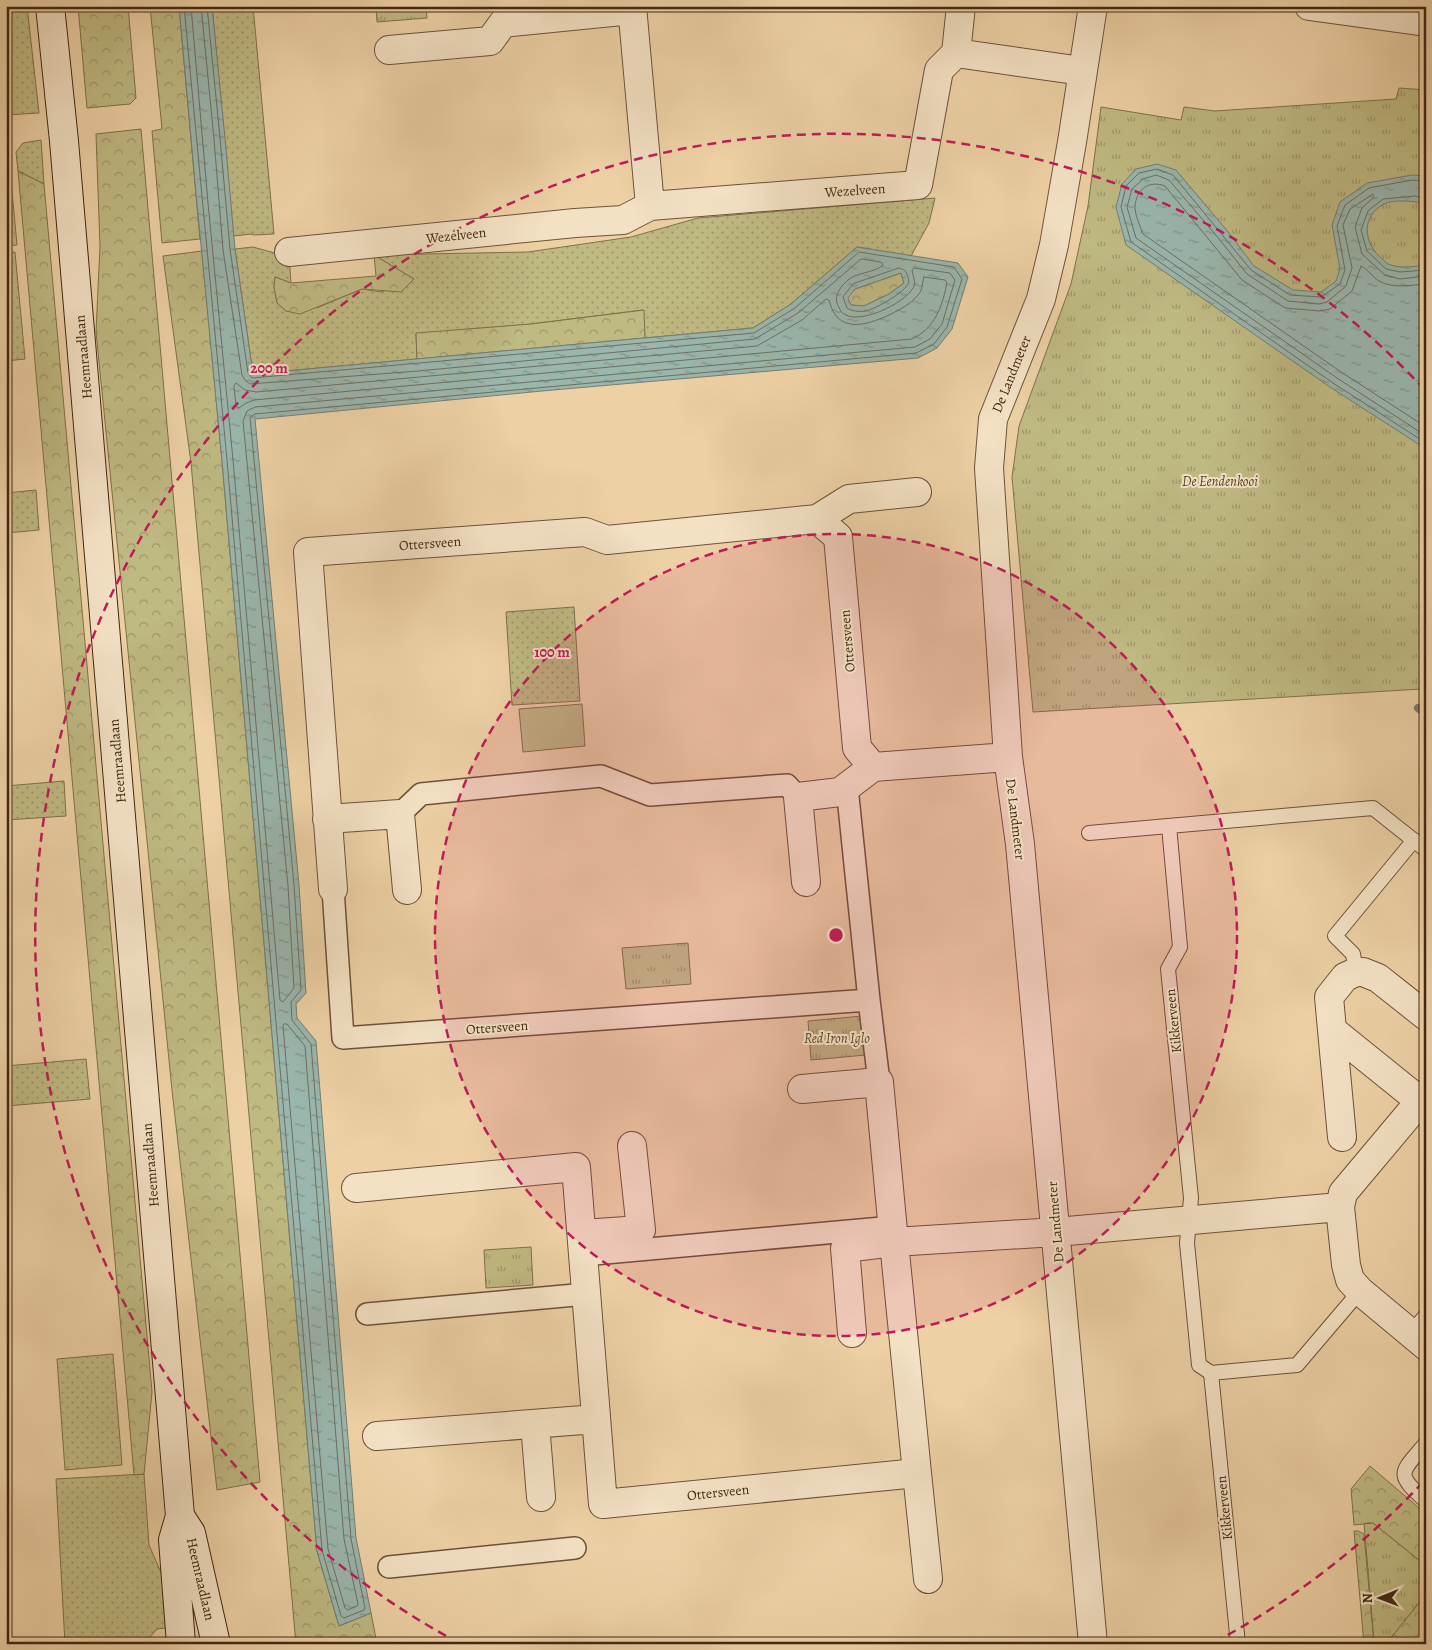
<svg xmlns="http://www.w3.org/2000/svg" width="1432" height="1650" font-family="Alegreya,serif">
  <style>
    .grass { fill: url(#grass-dots); stroke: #80704b }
    .forest { fill: url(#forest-crowns); stroke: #80704b }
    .park { fill: url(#park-tufts); stroke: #80704b }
    .garden { fill: #bfb982; stroke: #80704b }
    .water { fill: url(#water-ripples); stroke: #777d70; fill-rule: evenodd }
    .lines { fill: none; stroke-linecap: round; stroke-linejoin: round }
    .shore { stroke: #6e6f60; stroke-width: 1 }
    .stream { stroke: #777d70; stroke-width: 8 }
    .service-casing { stroke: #6d5238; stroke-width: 16 }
    .pedestrian-casing { stroke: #6d5238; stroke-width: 24 }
    .minor-casing { stroke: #6d5238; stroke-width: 30 }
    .secondary-casing { stroke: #422814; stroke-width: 30 }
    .service { stroke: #f3e1c4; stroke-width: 14 }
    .pedestrian { stroke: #f3e1c4; stroke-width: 21 }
    .minor { stroke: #f3e1c4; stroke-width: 28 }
    .secondary { stroke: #f3e1c4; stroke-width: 28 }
    .ring { fill: none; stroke: #c2185b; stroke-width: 2.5; stroke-dasharray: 9 6 }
    .labels { text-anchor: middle; stroke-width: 4; stroke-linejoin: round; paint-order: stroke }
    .street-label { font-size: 14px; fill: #422814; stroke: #f3e1c4 }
    .park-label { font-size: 14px; font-style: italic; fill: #5b452a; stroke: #f3e1c4 }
    .centre { fill: #c2185b; stroke: #f3e1c4; stroke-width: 2.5 }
    .ring-label { font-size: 15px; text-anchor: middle; font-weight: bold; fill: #c2185b; stroke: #f3e1c4; stroke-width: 4; stroke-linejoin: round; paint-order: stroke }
  </style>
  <defs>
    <pattern id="grass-dots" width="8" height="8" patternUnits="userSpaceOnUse" patternTransform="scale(1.25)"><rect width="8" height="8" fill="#bfb982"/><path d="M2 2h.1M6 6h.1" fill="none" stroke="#9d9669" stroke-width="1.8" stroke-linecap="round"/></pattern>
    <pattern id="forest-crowns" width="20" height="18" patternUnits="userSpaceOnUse" patternTransform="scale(1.25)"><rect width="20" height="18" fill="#bfb982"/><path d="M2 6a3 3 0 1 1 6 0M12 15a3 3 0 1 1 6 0" fill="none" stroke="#9d9669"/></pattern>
    <pattern id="park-tufts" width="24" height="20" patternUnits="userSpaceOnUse" patternTransform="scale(1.25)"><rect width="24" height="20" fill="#bfb982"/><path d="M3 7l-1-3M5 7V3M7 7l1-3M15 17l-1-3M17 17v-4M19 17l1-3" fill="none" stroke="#9d9669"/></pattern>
    <pattern id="water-ripples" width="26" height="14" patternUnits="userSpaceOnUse" patternTransform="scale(1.25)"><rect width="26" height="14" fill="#9ab6ad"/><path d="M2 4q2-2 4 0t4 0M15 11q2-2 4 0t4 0" fill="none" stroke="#7f948c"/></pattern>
  </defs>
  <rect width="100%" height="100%" fill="#edd1a5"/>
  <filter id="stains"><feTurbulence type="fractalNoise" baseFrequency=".004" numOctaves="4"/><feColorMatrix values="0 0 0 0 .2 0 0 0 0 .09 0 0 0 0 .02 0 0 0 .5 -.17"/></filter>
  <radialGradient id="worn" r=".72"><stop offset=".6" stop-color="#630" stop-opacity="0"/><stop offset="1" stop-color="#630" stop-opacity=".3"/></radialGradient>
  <path class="grass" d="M6,6H27L39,113L6,115Z
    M212,6H253L274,234L253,235L252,234L233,236Z
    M7,137L17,245L6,246V138Z
    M41,140L44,184L18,171L16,152L23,143Z
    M935,198L929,223L911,256L857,247L791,304L753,328L645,338L643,310L531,324L416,334L417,359L253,374L235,249L253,247L289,257L291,283L275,277L274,287L277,303L286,311L319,307L362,289L381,292L414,279L374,255L528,252L631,237L698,218Z
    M15,252L25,359L6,361V253Z
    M36,490L39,530L6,533V493Z
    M574,607L580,701L512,705L506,612Z
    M64,781L66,816L6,820V786Z
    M86,1059L90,1099L6,1106V1066Z
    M113,1354L122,1465L65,1470L57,1359Z
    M144,1474L149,1545L170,1593L173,1627L157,1629L144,1644H65L56,1479Z"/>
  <path class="forest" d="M78,6H128L136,98L130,104L87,108Z
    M150,6H179L200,239L162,243L152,131L162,129Z
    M141,129L260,1482L217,1490L172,1090L96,332L100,246L96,134Z
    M18,171L44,184L152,1392L144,1474L134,1475Z
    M202,251L222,461L317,1551L339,1626L371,1613L377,1644H296L191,463L163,256Z
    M374,255L414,279L401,292L362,289L300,314L286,311L277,303L274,287L275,277L291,283L376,276Z
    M901,273L904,283L889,294L864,306L851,305L847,298L855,289Z
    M644,310L645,338L417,359L416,333L531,324Z
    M1370,1466L1426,1514V1566L1373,1523L1354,1525L1351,1489Z
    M1354,1531H1358L1364,1534L1374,1644H1364Z
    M1426,1594V1637L1420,1644H1391L1390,1639Z"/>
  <path class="park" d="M376,6H426L427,18L377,22Z
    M1399,88L1426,90V692L1422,689L1033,712L1012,477L1019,426L1071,284L1088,206L1101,107L1181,120L1184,107L1215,111L1396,99Z
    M688,943L691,984L626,989L622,948Z
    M862,1016L866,1055L811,1060L808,1021Z
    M531,1247L533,1285L486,1288L484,1250Z
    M1373,1523L1426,1566V1594L1390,1639L1374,1640L1364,1524Z"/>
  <path class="garden" d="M582,704L585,746L523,752L519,709Z"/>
  <path class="water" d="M179,6H212L225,138L235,249L253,374L753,328L791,304L857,247L958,263L968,277L952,329L937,348L918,358L542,391L255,419L299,885L306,993L296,1004L297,1018L316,1041L356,1538L371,1613L339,1626L317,1551L222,461L197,204ZM901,273L904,283L889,294L864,306L851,305L848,298L855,289Z
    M1157,164L1176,170L1229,233L1254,266L1293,290L1321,292L1336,281L1340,269L1332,225L1340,202L1367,183L1412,175L1426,176V204C1416,201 1393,199 1384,204C1362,216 1363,240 1379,256C1383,259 1386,264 1391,265C1402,269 1415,266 1426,265V449L1330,387L1126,245L1116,207L1122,184L1136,169Z"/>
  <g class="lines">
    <path class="shore" d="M184,6L227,460L322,1550L341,1616L344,1618L364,1610L365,1608L351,1539L311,1044L292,1020L291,1002L301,990L294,885L250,417L255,414L916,353L934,344L947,327L962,279L954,267L859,252L795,308L754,333L252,378L248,373L230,249L220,138L207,6
      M191,6L208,203L233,460L280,1000L283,1002L294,988L288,886L243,421L247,411L255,407L915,347L930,339L942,324L955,280L950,273L914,268L912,270L915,284C910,301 863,324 846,315C841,313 839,308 837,303C834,295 842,285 848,280C858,272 874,273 883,265L881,262L861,259L798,313L755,339L418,371L250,384L245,380L242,375L223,250L214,139L201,6
      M1426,181L1412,180L1369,188L1345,205L1337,226L1345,270L1340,284L1321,297L1290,295L1251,270L1173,175L1157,169L1139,173L1126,186L1121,207L1131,242L1333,383L1426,443
      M1426,199L1415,196L1383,199L1368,211L1361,230L1367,251L1386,269L1400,272L1426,270
      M899,268C907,269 908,276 909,282C906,292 877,308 866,311C860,312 851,311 847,308L843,297L853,284Z
      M1426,276L1400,279L1385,275L1362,254L1355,227L1362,208L1374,197L1373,194L1350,209L1343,225L1352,268L1346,286L1327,302L1319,304L1288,301L1247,274L1220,240L1169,180L1156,175L1143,179L1132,189L1127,207L1136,238L1337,378L1426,436
      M924,277L945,280L947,283C942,307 935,328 912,339L254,400L246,403L239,408L236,406L234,386L236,383L245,390L256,392L757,346L802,320L826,299L829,300C837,334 865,326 889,315C899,310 911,304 918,295C923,290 922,283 924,277Z
      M1426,284C1411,285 1393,289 1379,281C1372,277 1368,269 1361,266L1352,291L1330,309L1320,311L1285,308L1242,280L1165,186C1149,180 1136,189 1135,207C1135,215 1140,226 1143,234L1341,372L1426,427
      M284,1024H287L305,1046L344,1539L358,1604L357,1606L348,1610L345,1608L328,1549L283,1026Z"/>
    <path class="stream" d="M1418,708L1426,714"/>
    <defs>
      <path id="service" d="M1169,826L1180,947L1168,969L1191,1198L1187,1243L1199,1365L1211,1373L1297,1365L1360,1291
        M1089,833L1373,808L1426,850
        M1356,972L1353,954L1335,936L1414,840
        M1411,1333L1426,1315
        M1211,1373L1238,1644
        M1426,1443C1401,1473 1394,1473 1426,1501"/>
      <path id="pedestrian" d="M847,787L869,1000L879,1082
        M400,814L421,794L601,776L650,795L787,785L798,797
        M333,889L343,1038L869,1000
        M583,1255L893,1227
        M367,1314L586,1294
        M389,1567L575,1548"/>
      <path id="minor" d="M632,6L650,206
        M1093,6L1072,142L1054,245L1041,299L993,419L989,468L1008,757L1020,844L1093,1644
        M1309,6L1426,22
        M389,50L490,41L503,23L632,10
        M956,53L1082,71
        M289,252L575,223L623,220L650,206L918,185L939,70L956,53L961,6
        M817,519L849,499L917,492
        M327,819L400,814L407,890
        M806,882L798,797L840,792L873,767L1008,757
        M333,889L308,552L585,532L607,540L817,519L838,537L857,748L873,767
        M1332,1030L1342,1137
        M802,1089L879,1082L894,1242L845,1248L852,1333
        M1426,1094L1343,1193L1340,1207L1346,1265L1350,1280L1360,1291L1426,1346
        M1420,1101L1332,1030L1329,997L1345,977L1356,972H1363L1378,978L1426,1016
        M356,1188L576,1167L603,1504L917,1473L894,1242L1056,1232L1340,1207
        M582,1234L641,1230L632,1146
        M535,1424L541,1497
        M377,1436L596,1419
        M917,1473L928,1579"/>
      <path id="secondary" d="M50,6L64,141L180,1516L173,1540L181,1644
        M180,1516L191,1533L216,1644"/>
    </defs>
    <use href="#service" class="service-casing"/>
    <use href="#pedestrian" class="pedestrian-casing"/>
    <use href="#minor" class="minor-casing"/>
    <use href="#secondary" class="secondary-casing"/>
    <use href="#service" class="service"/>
    <use href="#pedestrian" class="pedestrian"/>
    <use href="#minor" class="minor"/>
    <use href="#secondary" class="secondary"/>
  </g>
  <circle cx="836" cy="935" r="401" fill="#c2185b" fill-opacity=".12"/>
  <g class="ring">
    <circle cx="836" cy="935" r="401"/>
    <path d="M1423 1482A802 802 0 0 1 1213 1643M459 1643A802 802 0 1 1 1423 388"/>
  </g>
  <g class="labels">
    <g class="street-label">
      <text transform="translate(855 190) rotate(-4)" y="5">Wezelveen</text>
      <text transform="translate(456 235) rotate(-6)" y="5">Wezelveen</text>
      <text transform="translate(83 357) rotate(-95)" y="5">Heemraadlaan</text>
      <text transform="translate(1011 374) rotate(-68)" y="5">De Landmeter</text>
      <text transform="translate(430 543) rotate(-4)" y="5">Ottersveen</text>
      <text transform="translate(847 641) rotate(-95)" y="5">Ottersveen</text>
      <text transform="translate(117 761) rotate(-95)" y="5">Heemraadlaan</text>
      <text transform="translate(1016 819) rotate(83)" y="5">De Landmeter</text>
      <text transform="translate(1173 1021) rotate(-96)" y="5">Kikkerveen</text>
      <text transform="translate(497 1027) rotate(-4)" y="5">Ottersveen</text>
      <text transform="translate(150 1165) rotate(-95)" y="5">Heemraadlaan</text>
      <text transform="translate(1055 1222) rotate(-95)" y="5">De Landmeter</text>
      <text transform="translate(718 1492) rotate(-6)" y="5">Ottersveen</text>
      <text transform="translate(1224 1508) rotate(-96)" y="5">Kikkerveen</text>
      <text transform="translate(201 1579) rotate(77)" y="5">Heemraadlaan</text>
    </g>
    <g class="park-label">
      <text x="1220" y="486">De Eendenkooi</text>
      <text x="837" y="1043">Red Iron Iglo</text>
    </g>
  </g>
  <circle cx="836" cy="935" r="8" class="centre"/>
  <g class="ring-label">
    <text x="269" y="373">200 m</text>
    <text x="552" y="657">100 m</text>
  </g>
  <rect width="1432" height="1650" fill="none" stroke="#edd1a5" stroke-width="25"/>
  <rect x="8" y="8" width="1417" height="1635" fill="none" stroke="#422814" stroke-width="2.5"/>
  <rect x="12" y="12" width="1407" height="1625" fill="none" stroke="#422814"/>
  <g transform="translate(1380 1598) rotate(269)" stroke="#f3e1c4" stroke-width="4" paint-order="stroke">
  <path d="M0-4L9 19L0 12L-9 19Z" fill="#422814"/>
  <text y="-8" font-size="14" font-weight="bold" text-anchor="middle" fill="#422814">N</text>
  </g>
  <rect width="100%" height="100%" filter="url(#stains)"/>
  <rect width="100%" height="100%" fill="url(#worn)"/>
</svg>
